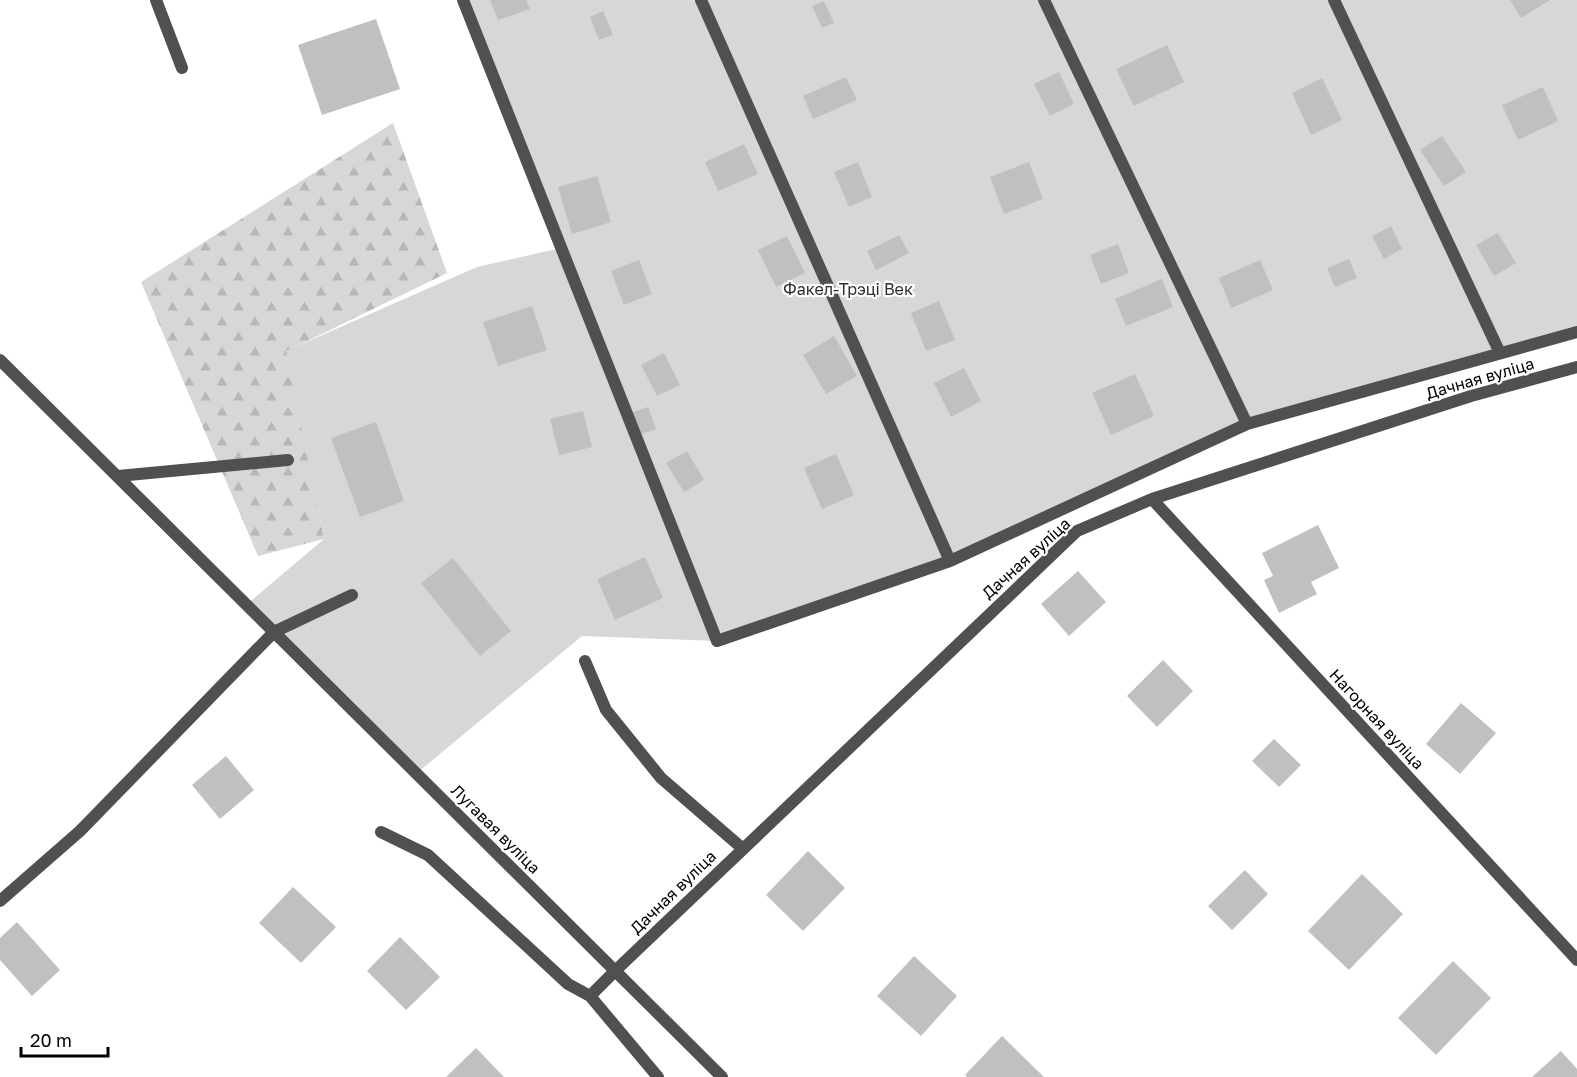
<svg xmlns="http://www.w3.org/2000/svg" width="1577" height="1077" font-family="'Golos Text',sans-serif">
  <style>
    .forest { fill: url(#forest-firs) }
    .garden { fill: #d7d7d7 }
    .building { fill: #c0c0c0 }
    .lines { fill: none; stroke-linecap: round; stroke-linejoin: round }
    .service { stroke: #505050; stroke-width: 12 }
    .minor { stroke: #505050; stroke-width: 12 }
    .tertiary { stroke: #505050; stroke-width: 12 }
    .labels { text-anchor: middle; stroke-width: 4.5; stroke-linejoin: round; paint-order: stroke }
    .park-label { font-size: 16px; fill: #2e2e2e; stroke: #fff }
    .street-label { font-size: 16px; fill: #000; stroke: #fff }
  </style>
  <defs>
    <pattern id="forest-firs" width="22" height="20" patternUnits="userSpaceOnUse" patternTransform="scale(1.5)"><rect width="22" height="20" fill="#d7d7d7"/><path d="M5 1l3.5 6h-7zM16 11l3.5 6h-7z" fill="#b7b7b7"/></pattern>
  </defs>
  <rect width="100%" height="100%" fill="#fff"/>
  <path class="forest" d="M393,123L447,273L287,351L324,539L258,556L141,282Z"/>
  <path class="garden" d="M463,0H1577V332L1247,424L950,561L717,641L582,636L417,773L246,605L324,539L286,351L477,267L561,248Z"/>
  <path class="building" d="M490,0H526L530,9L498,20Z
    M1510,0H1550L1521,18Z
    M824,1L834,23L822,28L812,6Z
    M603,11L613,35L599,40L590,17Z
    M376,19L400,89L322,115L298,45Z
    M1167,45L1184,82L1134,106L1116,69Z
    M1059,72L1074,104L1050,116L1034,84Z
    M846,77L857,100L813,119L803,96Z
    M1322,78L1342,120L1311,135L1292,93Z
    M1543,87L1558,121L1518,140L1502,105Z
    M1442,136L1466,172L1444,186L1420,150Z
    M744,144L758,174L718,191L705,162Z
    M858,162L872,197L849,207L834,172Z
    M1029,162L1043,199L1004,214L990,177Z
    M597,176L611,222L572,234L558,187Z
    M1391,226L1402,249L1384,259L1372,236Z
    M1498,233L1516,263L1494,276L1476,245Z
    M899,235L909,253L876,270L867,251Z
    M787,236L805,273L776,287L758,250Z
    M1118,244L1129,273L1101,284L1090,255Z
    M1349,259L1357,278L1335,287L1327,268Z
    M639,260L652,294L624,305L611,271Z
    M1260,260L1273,290L1231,308L1219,278Z
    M1162,279L1173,307L1126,326L1115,299Z
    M939,301L955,340L926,351L911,313Z
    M532,306L547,350L498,366L483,322Z
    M834,336L857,376L826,394L803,355Z
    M664,353L680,385L657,396L641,365Z
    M964,368L981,401L951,417L934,383Z
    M1135,374L1154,416L1111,435L1092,393Z
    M648,407L656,429L639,435L631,413Z
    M583,411L592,447L559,455L550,419Z
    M376,422L404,501L360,517L331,438Z
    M687,451L704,480L684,492L666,463Z
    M836,454L854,495L822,509L804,468Z
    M1318,525L1339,568L1311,582L1317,594L1279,613L1264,580L1273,576L1262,553Z
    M645,557L663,598L615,620L597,579Z
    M453,558L511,631L480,656L421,583Z
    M1078,571L1106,602L1069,636L1041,604Z
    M1163,660L1193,691L1157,727L1127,696Z
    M1461,703L1496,733L1460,774L1426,744Z
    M1274,739L1301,765L1279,787L1252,761Z
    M226,756L254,790L220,819L192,785Z
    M808,851L845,888L803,931L766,895Z
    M1245,870L1268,894L1232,930L1208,906Z
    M1362,874L1403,914L1349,970L1308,931Z
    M293,887L336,927L301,963L259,923Z
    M17,922L60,970L32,996L0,960V938Z
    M400,937L440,977L406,1010L367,971Z
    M914,956L957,996L921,1036L877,996Z
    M1453,961L1491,998L1436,1055L1398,1018Z
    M1002,1036L1044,1077H967L965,1075Z
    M476,1048L504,1077H446Z
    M1561,1051L1577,1069V1077H1532Z"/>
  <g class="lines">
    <path class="service" d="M118,476L288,460
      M585,661L606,710L661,778L742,848
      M381,832L428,855L568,984L590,996L658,1077
      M0,901L80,831L274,632L352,595
      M590,996L615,971"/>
    <path class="minor" d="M156,0L182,68
      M463,0L717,641L950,561L1247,424L1577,332
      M701,0L950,561
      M1044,0L1247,424
      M1334,0L1500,353
      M1152,499L1577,960
      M615,971L1077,531L1152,499L1471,396L1577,367"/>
    <path class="tertiary" d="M0,360L722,1077"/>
  </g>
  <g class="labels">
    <g class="park-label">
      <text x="848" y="295">Факел-Трэці Век</text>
    </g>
    <g class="street-label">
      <text transform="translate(1480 378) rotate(-16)" y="6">Дачная вуліца</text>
      <text transform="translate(1026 558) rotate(-42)" y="6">Дачная вуліца</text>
      <text transform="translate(1377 719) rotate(47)" y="6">Нагорная вуліца</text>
      <text transform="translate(496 829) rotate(45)" y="6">Лугавая вуліца</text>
      <text transform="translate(673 892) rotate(-44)" y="6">Дачная вуліца</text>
    </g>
  </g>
  <path d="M21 1047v9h87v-9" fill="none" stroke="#000000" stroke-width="3"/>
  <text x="30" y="1047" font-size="18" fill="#000000" stroke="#ffffff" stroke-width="4.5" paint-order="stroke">20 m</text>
</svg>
